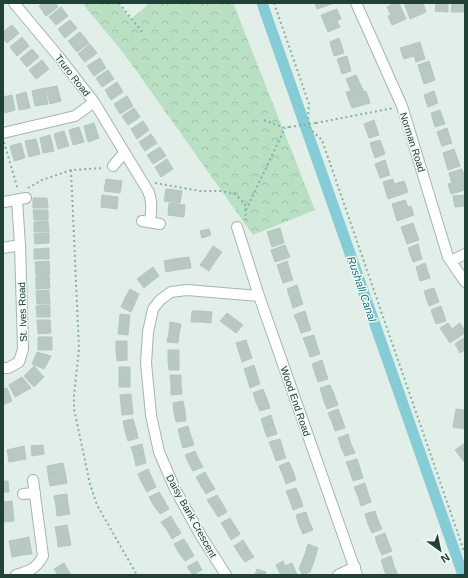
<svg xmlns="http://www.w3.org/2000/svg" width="468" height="578" font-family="Helvetica,sans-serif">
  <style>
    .park { fill: url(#park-crowns) }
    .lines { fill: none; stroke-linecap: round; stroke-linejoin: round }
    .canal { stroke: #86ccd7; stroke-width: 11 }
    .building { fill: #b7c9c1; stroke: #b4c8bf }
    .minor-casing { stroke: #a4b6af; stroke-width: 12 }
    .path { stroke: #80b4a2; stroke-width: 2; stroke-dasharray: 2 3; stroke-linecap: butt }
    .minor { stroke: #fff; stroke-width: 10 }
    .path-bridge { stroke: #80b4a2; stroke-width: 2; stroke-dasharray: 2 3; stroke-linecap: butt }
    .labels { text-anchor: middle; stroke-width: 3; stroke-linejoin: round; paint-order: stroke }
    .street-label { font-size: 10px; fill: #214037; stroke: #f3faf6 }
    .water-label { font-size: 11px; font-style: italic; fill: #167281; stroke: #f3faf6 }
  </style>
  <defs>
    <pattern id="park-crowns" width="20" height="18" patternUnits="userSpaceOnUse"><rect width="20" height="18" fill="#b9e0c3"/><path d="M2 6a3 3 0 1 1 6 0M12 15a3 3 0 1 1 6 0" fill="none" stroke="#9fc1a8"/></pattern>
  </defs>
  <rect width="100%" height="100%" fill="#e2eee8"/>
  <path class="park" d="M82,3H118L131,19L150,3H233L315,210L253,235L125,55Z"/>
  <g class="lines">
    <path class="canal" d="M262,3L463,575"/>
  </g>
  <path class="building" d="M44,3H55L58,7L46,16L39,6Z
    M315,3H332V4L317,9Z
    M395,3H399L406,19L392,25L388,16L391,15L387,7Z
    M404,3H423L426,12L410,19Z
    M436,3H448V12L435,11Z
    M452,3H464V12H451Z
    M61,7L68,16L56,25L49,17Z
    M337,9L341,19L337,21L340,27L328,32L321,15Z
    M70,20L77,28L65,38L58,29Z
    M12,25L19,33L7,43L3,39V32Z
    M80,32L89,43L77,52L68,41Z
    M22,37L29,46L17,56L10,47Z
    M339,38L344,53L334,56L330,42Z
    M420,42L425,59L416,62L414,56L404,59L400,48Z
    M90,44L97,53L85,62L78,54Z
    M32,49L39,57L27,67L20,59Z
    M347,56L351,71L342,74L337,59Z
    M100,58L106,68L94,76L87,66Z
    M42,60L49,69L36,79L29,70Z
    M429,61L435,80L424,84L418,65Z
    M108,70L114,79L102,87L96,78Z
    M356,75L364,92L348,98L346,92L351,91L346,79Z
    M117,82L123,92L111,100L105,90Z
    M57,86L61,101L50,104L46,88Z
    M45,88L48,104L35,106L32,91Z
    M366,91L370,103L352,108L348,98Z
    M434,91L438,103L428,107L424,95Z
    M26,92L30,108L19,110L16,95Z
    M12,95L15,110L5,113L3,97Z
    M127,96L133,106L120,114L114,104Z
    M134,108L140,117L128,125L122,116Z
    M440,110L445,124L435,127L431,113Z
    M374,120L379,135L369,138L364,124Z
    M143,121L149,130L137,139L131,129Z
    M94,123L99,138L88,142L84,126Z
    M79,127L84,142L73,145L69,130Z
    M447,128L452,143L442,146L437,132Z
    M64,131L69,146L58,149L54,134Z
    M151,134L157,143L145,151L139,142Z
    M50,135L54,151L43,153L40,138Z
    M36,139L40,154L29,157L25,141Z
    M380,140L385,154L375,158L370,143Z
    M21,143L25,158L14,161L10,146Z
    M160,147L166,156L153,164L147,155Z
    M454,149L460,166L448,170L443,153Z
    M167,159L173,169L161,177L155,167Z
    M385,160L390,175L380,178L375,164Z
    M462,169L465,178V190L451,194L448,184L452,183L449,173Z
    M106,179L122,181L120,193L104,191Z
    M393,179L394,184L404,181L408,192L388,199L383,182Z
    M166,189L182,191L180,203L164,201Z
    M102,195L118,197L117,209L101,207Z
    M465,195V206L455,207L453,196Z
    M33,198H47L48,208H33Z
    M405,200L408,207L411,206L414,215L397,221L392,204Z
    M169,203L185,205L184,217L168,215Z
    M33,210H48V220H34Z
    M48,221L49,232H34V222Z
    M413,223L419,240L407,244L401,227Z
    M280,228L284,243L272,247L267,232Z
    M209,229L211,235L202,238L200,231Z
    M49,233V243L35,244L34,234Z
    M418,244L422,259L413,262L408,248Z
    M285,245L290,257L275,262L271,250Z
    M213,246L222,252L214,263L206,257Z
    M49,248V259H34V249Z
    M189,257L191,268L176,270L174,259Z
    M206,257L214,263L209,271L200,265Z
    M174,259L176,270L166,272L164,261Z
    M49,261L50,274L36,275L35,262Z
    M287,261L290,271L280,274L277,265Z
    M425,263L430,278L420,281L416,267Z
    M153,267L159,276L151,282L145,273Z
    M290,271L293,280L283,283L280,274Z
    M145,273L151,282L144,288L137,279Z
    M49,275L50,288L36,289V276Z
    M297,285L300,295L290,298L287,289Z
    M434,288L439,302L429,306L424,291Z
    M130,289L139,294L135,303L125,298Z
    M49,290L50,304H37L36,291Z
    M300,295L303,304L293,308L290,298Z
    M125,298L135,303L131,312L121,307Z
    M50,305V317H37L36,306Z
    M441,306L446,321L436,324L431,310Z
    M192,311H202L201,322H191Z
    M202,311L212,312L211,323L201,322Z
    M305,311L308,321L298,324L294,315Z
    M227,313L235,319L228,327L220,321Z
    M120,314L130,315L129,325L119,324Z
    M235,319L243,325L236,333L228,327Z
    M37,320H50L51,333L38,334Z
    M308,321L311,330L301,333L298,324Z
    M170,322L181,324L179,334L169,332Z
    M448,323L452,329L460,323L465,331V333L450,343L440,328Z
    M119,324L129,325L128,335L118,334Z
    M169,332L179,334L178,343L167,342Z
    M314,335L317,345L307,348L303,338Z
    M38,337H52V350H38Z
    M465,337V350L460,353L455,344Z
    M246,340L249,349L239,352L236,343Z
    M116,341H127V351H116Z
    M317,345L320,354L310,357L307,348Z
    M249,349L252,358L242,362L239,352Z
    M168,350H179V360H168Z
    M116,351H127V360L117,361Z
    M37,352L51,356L44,369L32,364Z
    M168,360H179V370H169Z
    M322,360L325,370L315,373L312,364Z
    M254,365L257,375L247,378L244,369Z
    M34,366L44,377L34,387L24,376Z
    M119,367H130V377H119Z
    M325,370L328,379L318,382L315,373Z
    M170,375H181V385H171Z
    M257,375L260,384L250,388L247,378Z
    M22,377L31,388L15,397L9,385Z
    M119,377H130V387H119Z
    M171,385H181L182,394L171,395Z
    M330,385L334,394L323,398L320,388Z
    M7,388L12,401L3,405V389Z
    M263,389L267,399L256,402L253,393Z
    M131,394L132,404L121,405L120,395Z
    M334,394L338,405L327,409L323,398Z
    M267,399L270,408L260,411L256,402Z
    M183,401L185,411L174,413L173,403Z
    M132,404L133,414L122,415L121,405Z
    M338,409L342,419L332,422L328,413Z
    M456,409L465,410V429L453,427Z
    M185,411L186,421L176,422L174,413Z
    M271,415L274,425L264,428L261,419Z
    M133,419L136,429L125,431L123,421Z
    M342,419L345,428L335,431L332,422Z
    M274,425L277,434L267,437L264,428Z
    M188,426L191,436L180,438L178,429Z
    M136,429L138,438L128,441L125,431Z
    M348,434L351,444L341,447L338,438Z
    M191,436L194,445L183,448L180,438Z
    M280,439L283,449L273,452L269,442Z
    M465,443V463L455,450Z
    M142,444L144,454L134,456L131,447Z
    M351,444L355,453L345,456L341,447Z
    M43,445L44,454L32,456L31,446Z
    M24,446L26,459L9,462L7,450Z
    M283,449L286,458L276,461L273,452Z
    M195,451L199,460L189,464L185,455Z
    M144,454L146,463L136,466L134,456Z
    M357,459L360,468L350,472L346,462Z
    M199,460L203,467L193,471L189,464Z
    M289,462L293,471L283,475L279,466Z
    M63,463L65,472L48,474L47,466Z
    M360,468L363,478L353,481L350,472Z
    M148,469L152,478L142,483L138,474Z
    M293,471L296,480L286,484L283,475Z
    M65,472L67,483L50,486L48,474Z
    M205,472L210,481L201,486L196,477Z
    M152,478L156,487L147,492L142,483Z
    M3,481H8L9,492H3Z
    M210,481L215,489L206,494L201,486Z
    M365,483L368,493L358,496L354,487Z
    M296,488L300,497L290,501L286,491Z
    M159,492L164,500L154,506L149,497Z
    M368,493L371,502L361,506L358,496Z
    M67,494L68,504L56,506L54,496Z
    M217,495L222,503L213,509L207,500Z
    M300,497L303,506L293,510L290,501Z
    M164,500L169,509L160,514L154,506Z
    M12,501L13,510L3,511V502Z
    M222,503L227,512L218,517L213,509Z
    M68,504L70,514L57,516L56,506Z
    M13,510L14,521L3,522V511Z
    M375,511L378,520L368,524L365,514Z
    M306,512L309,521L299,525L296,515Z
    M171,516L176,525L167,530L161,522Z
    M230,518L235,526L226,531L221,523Z
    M378,520L382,529L372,533L368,524Z
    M309,521L313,530L303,534L299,525Z
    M67,525L69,535L57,537L55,527Z
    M176,525L181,533L172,539L167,530Z
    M235,526L240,534L231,540L226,531Z
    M385,533L388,542L378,546L375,537Z
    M69,535L71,545L58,547L57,537Z
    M29,537L32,554L23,555L20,539Z
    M20,539L23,555L12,557L9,541Z
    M184,539L189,547L179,553L174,544Z
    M243,540L248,548L239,554L234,546Z
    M388,542L392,551L382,555L378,546Z
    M308,544L318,548L315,558L305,554Z
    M189,547L194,556L185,561L179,553Z
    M248,548L254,557L245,562L239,554Z
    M305,554L315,558L310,572L303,575L299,569Z
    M391,556L394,566L384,569L381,560Z
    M197,561L202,570L193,575L187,567Z
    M283,561L285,566L292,563L297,575H281L276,565Z
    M64,563L71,575H58L54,569Z
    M394,566L398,575H386L384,569Z
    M257,569L266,572L265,575H255Z"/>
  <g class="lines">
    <defs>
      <path id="minor" d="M14,3L59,57L94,102L148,191C153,201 151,212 150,222
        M356,3L402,106L448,257L465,282
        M3,133L75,116L94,102
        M113,166L124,153
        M4,202L26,198
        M142,221L160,224
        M237,227L259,296L357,575
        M3,248L20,245
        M451,261L465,254
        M3,368H8L19,362L23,349L20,245L17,200
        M23,494L35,493
        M16,575C29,571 36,569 43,556L33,480
        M226,575L201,536L175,489L159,452L151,415L146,363L148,332L153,309L160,300L171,292L187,290L259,296
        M338,575L355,567"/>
    </defs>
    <use href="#minor" class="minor-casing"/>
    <path class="path" d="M119,3L143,33
      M274,3L309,104L308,117L310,129L322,140L465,554
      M264,120L285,128L289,127
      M316,123L394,108
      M4,142L18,190
      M71,170L79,349L74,396V409L90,484L97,505L137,575
      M155,183L200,191H221L235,194L245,204L246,220
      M28,188L42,180L71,170L104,168
      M246,210L285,128"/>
    <use href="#minor" class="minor"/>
    <path class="path-bridge" d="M289,127L316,123"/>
  </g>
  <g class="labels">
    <g class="street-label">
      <text transform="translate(73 75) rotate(52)" y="4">Truro Road</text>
      <text transform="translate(413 142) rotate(72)" y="4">Norman Road</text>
      <text transform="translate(22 312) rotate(-92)" y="4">St. Ives Road</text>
      <text transform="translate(296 401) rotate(71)" y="4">Wood End Road</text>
      <text transform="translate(192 516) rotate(61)" y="4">Daisy Bank Crescent</text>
    </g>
    <g class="water-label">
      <text transform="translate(362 289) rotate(71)" y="4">Rushall Canal</text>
    </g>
  </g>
  <rect width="468" height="578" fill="none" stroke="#214037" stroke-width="8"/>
  <g transform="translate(440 550) rotate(147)" stroke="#f3faf6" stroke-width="3" paint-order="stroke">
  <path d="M0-3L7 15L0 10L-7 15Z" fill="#214037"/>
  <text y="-6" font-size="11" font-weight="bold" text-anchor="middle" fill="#214037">N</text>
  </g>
</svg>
